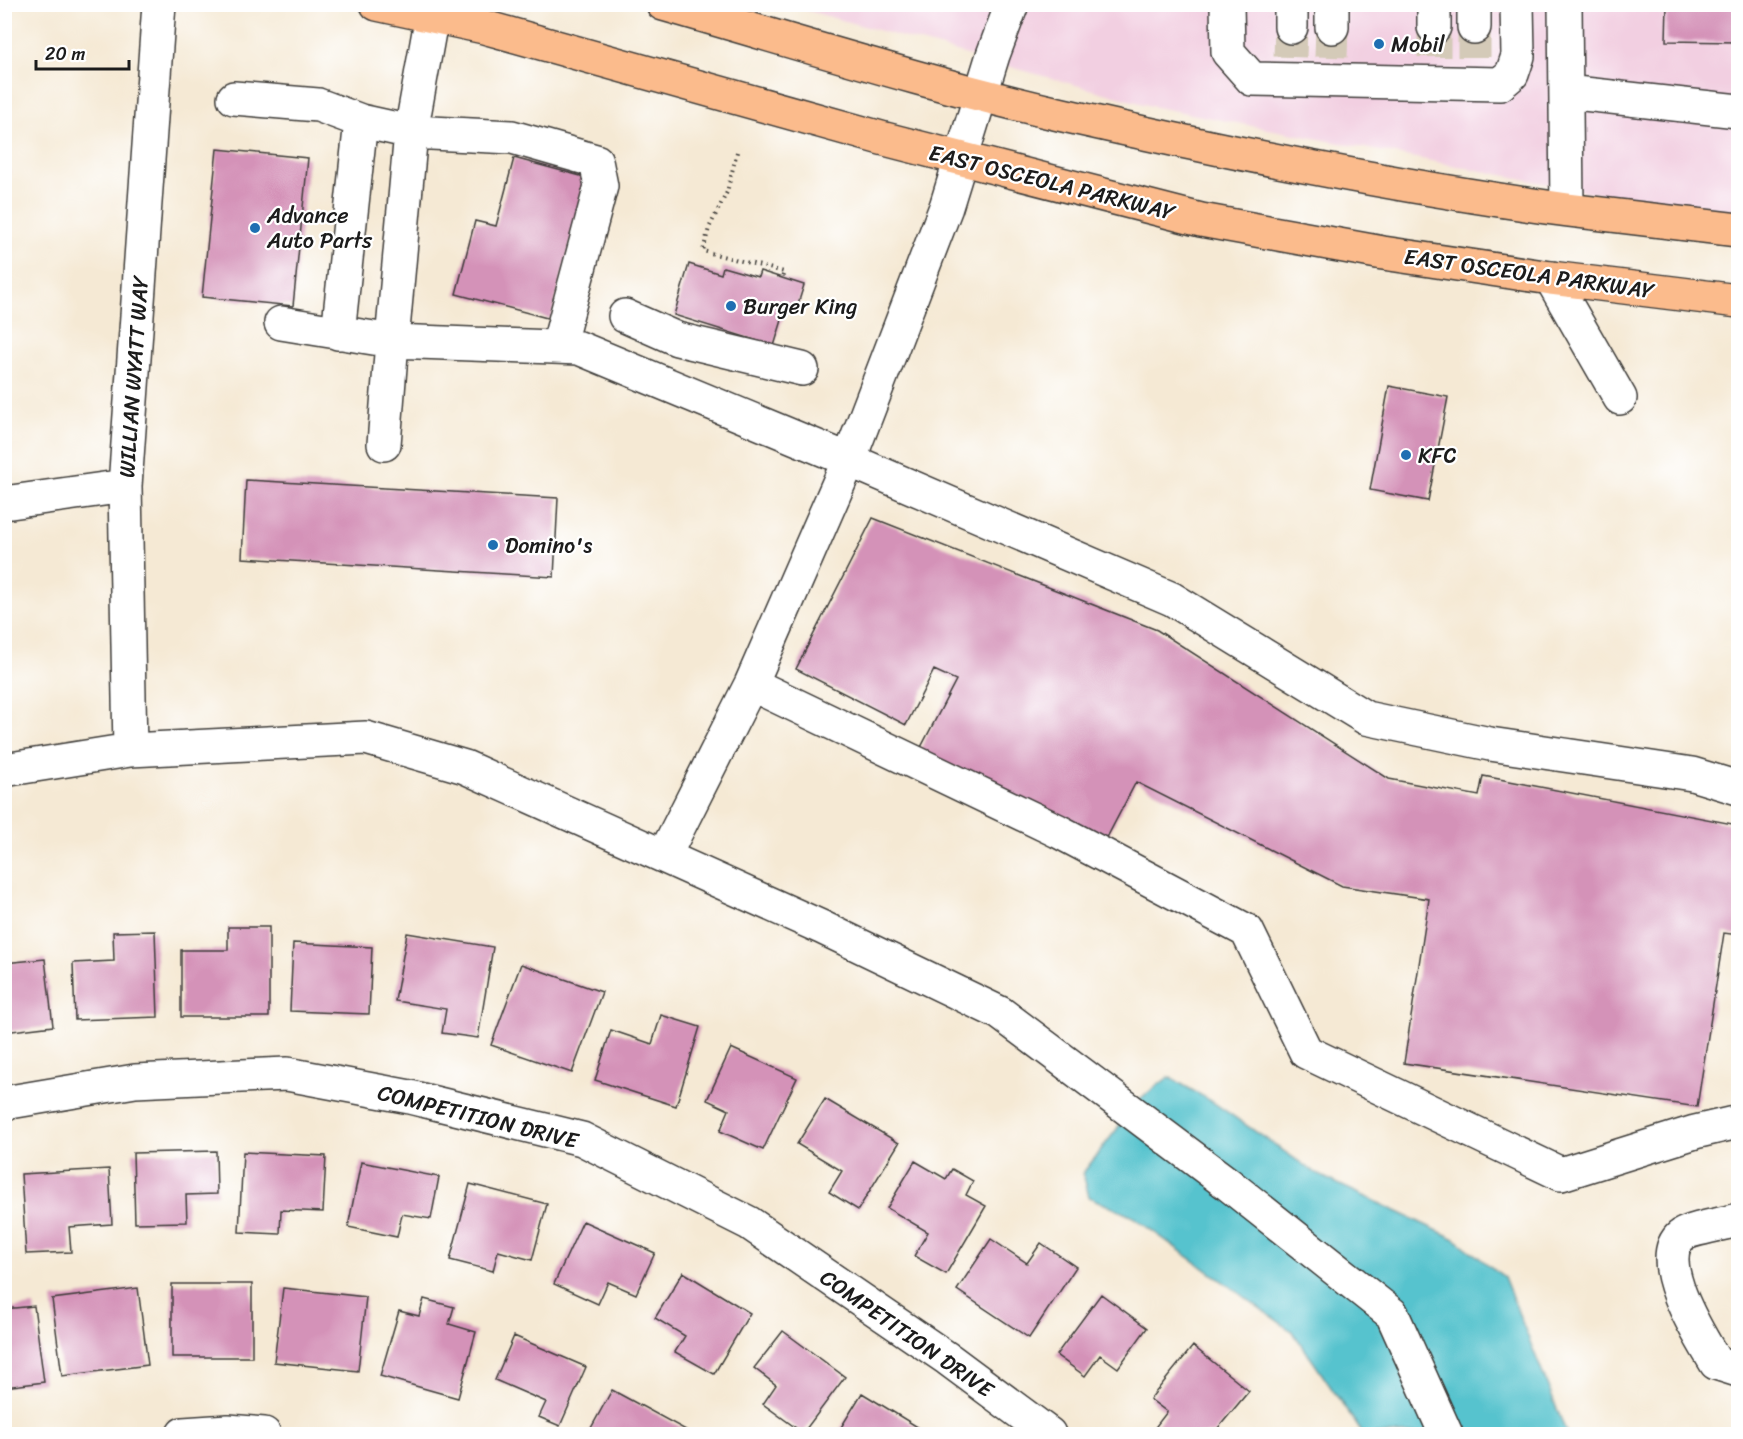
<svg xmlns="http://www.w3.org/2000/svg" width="1743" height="1439" font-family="Sriracha,sans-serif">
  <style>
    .built { fill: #f2cfe1 }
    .water { fill: #56c3ce; stroke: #397075; stroke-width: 1.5 }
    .building { fill: #d492b8 }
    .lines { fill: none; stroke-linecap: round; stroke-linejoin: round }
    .minor-tunnel { stroke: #d4cab8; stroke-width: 33; stroke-dasharray: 33 16; stroke-linecap: butt }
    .minor-casing { stroke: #3d3b38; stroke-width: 36 }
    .major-casing { stroke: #3d3b38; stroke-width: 36 }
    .path { stroke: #3d3b38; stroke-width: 4; stroke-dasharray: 1.5 4.5; stroke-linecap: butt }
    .minor { stroke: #fff; stroke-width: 33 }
    .major { stroke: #fbbb8c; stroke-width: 33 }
    .poi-dot { fill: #1f6fb2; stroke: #fff; stroke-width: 2 }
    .labels { text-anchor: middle; stroke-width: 4.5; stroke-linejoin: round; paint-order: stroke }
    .poi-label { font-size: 22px; fill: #1c1c1c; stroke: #fff; text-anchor: start }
    .street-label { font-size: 22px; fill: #1c1c1c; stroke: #fff }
  </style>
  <rect width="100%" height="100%" fill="#fff"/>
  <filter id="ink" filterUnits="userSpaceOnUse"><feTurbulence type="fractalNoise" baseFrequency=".0167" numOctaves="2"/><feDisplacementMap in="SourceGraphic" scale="12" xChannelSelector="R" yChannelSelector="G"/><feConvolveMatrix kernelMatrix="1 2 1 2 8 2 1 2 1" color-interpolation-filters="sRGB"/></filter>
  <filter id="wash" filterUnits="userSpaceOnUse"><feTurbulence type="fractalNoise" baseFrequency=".008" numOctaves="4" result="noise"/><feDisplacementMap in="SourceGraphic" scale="24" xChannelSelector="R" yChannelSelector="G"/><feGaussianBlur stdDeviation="1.35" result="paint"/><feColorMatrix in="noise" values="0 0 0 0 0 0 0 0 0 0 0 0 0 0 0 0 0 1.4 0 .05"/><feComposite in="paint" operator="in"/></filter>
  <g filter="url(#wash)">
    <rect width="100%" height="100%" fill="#f5e9d4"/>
    <path class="built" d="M787,5H1738V214L1695,213L1151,106Z"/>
    <path class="water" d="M1169,1077L1211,1101L1317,1174L1455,1239L1504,1277L1567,1434H1363L1293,1332L1133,1217L1089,1197L1083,1173L1141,1098Z"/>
    <g id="blocks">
      <path class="building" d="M1667,4H1738V42L1666,41Z
        M217,149L308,158L293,306L202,297Z
        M514,158L588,178L551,319L456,294L475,221L496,226Z
        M5,159L10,173L5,175Z
        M689,264L721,274L723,267L758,277L760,271L804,285L797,307L787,304L774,346L674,315Z
        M1389,386L1448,397L1428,501L1370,490Z
        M246,480L558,498L554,577L242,558Z
        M873,518L1157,630L1389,779L1479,796L1483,776L1738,825V935L1724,933L1697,1107L1404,1063L1429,899L1342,886L1136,782L1101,849L917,755L956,680L934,670L906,725L796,669Z
        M228,927H269V1017H181V950H228Z
        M155,931L158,1017L75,1020L73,963L114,961L113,932Z
        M407,933L493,947L478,1038L442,1033L446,1009L395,1001Z
        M293,943L372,947L369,1014L290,1011Z
        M45,959L53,1026L4,1032V963Z
        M521,964L602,992L572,1073L491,1045Z
        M661,1015L700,1027L676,1106L595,1080L611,1030L652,1044Z
        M731,1048L797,1078L763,1150L720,1131L729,1110L707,1100Z
        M825,1099L899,1143L858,1210L829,1192L842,1171L797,1144Z
        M216,1151L217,1194L186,1195L187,1222L135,1223L133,1153Z
        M243,1152L326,1156L323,1212L281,1210L280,1234L239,1232Z
        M915,1161L946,1179L952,1169L973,1181L966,1195L986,1206L946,1274L914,1256L928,1232L887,1208Z
        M361,1162L439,1177L431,1219L402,1214L397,1237L348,1227Z
        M109,1169L112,1224L69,1227L71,1252L26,1254L21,1174Z
        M470,1184L547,1204L532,1260L498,1251L493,1271L450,1260Z
        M583,1221L655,1253L636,1294L608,1282L598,1304L554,1284Z
        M991,1239L1027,1263L1041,1243L1076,1267L1029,1338L957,1290Z
        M683,1272L750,1313L714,1374L675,1352L685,1336L655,1318Z
        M172,1284H252V1357H172Z
        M138,1288L148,1365L62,1376L52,1299Z
        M283,1288L366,1297L358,1371L274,1362Z
        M1101,1294L1147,1328L1118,1368L1100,1355L1085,1376L1056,1355Z
        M424,1299L454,1307L449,1324L476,1332L458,1398L380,1376L399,1311L419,1316Z
        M34,1306L44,1382L5,1387V1309Z
        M783,1331L845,1377L803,1433L763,1404L776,1385L754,1368Z
        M514,1336L586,1367L560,1426L539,1417L546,1402L495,1380Z
        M1193,1346L1249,1391L1213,1434H1159L1153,1430L1167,1412L1150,1399Z
        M612,1390L686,1430L684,1434H598L590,1430Z
        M862,1393L929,1434H849L840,1429Z"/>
    </g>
  </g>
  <g filter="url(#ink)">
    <use href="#blocks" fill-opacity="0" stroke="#3d3b38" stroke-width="1.5"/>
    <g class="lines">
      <path class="minor-tunnel" d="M1434,27V57
        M1474,27V57
        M1290,57L1291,27
        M1331,57L1332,27"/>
      <defs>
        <path id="minor" d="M1012,4L993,55L946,207L849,460L751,684L1058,831L1247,931L1306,1052L1561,1174L1695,1132L1738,1122
          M1227,4L1228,52L1252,79L1500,84L1512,74L1518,56L1517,4
          M1434,4V27
          M1565,4L1567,209
          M432,15L411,132L392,341L579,348L849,460L1172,599L1366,718L1490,744L1692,774L1738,788
          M1291,27V4
          M1332,27V4
          M1474,27V4
          M1566,92L1738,111
          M234,98L318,105L361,121L338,333
          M361,121L411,132L512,137L596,161L601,186L558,347
          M1551,278L1620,398
          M625,316L677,339L802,369
          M281,323L392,341L384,444
          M4,503L125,486
          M130,750L125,486L159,4
          M4,770L130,750L366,738L465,767L821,927L1000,1013L1228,1184L1392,1314L1446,1434
          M664,856L751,684
          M4,1103L135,1081L287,1074L410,1097L582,1139L749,1223L948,1359L1049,1434
          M1738,1220C1727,1223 1687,1230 1681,1236C1652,1261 1701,1338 1716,1363L1738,1370
          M183,1434L228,1431L264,1434"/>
        <path id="major" d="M377,4L484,27L881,138L1201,220L1383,253L1551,278L1738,301
          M663,4C796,42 928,84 1063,115C1230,153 1399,187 1568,210C1625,217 1682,223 1738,230"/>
      </defs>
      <use href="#minor" class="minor-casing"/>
      <use href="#major" class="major-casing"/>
      <path class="path" d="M737,152L727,192L709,228L703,251L784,272L782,278"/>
      <use href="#minor" class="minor"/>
      <use href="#major" class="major"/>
    </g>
  </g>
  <g class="poi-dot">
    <circle cx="1379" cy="44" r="6"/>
    <circle cx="255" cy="228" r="6"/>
    <circle cx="731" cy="306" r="6"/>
    <circle cx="1406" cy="455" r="6"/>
    <circle cx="493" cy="545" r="6"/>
  </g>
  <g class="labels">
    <g class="poi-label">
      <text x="1391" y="52">Mobil</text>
      <text x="267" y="223">Advance<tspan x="267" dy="25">Auto Parts</tspan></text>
      <text x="743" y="314">Burger King</text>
      <text x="1418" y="463">KFC</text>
      <text x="505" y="553">Domino's</text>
    </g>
    <g class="street-label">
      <text transform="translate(1052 182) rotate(14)" y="8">EAST OSCEOLA PARKWAY</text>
      <text transform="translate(1529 273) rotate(8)" y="8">EAST OSCEOLA PARKWAY</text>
      <text transform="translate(133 377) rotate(-86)" y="8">WILLIAN WYATT WAY</text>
      <text transform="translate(478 1116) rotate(14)" y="8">COMPETITION DRIVE</text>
      <text transform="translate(907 1333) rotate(35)" y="8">COMPETITION DRIVE</text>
    </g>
  </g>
  <rect width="1743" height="1439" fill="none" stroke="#fff" stroke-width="24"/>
  <path d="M36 60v9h93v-9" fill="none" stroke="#1c1c1c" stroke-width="3"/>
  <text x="45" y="60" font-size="18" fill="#1c1c1c" stroke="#ffffff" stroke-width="4.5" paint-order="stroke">20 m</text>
</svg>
